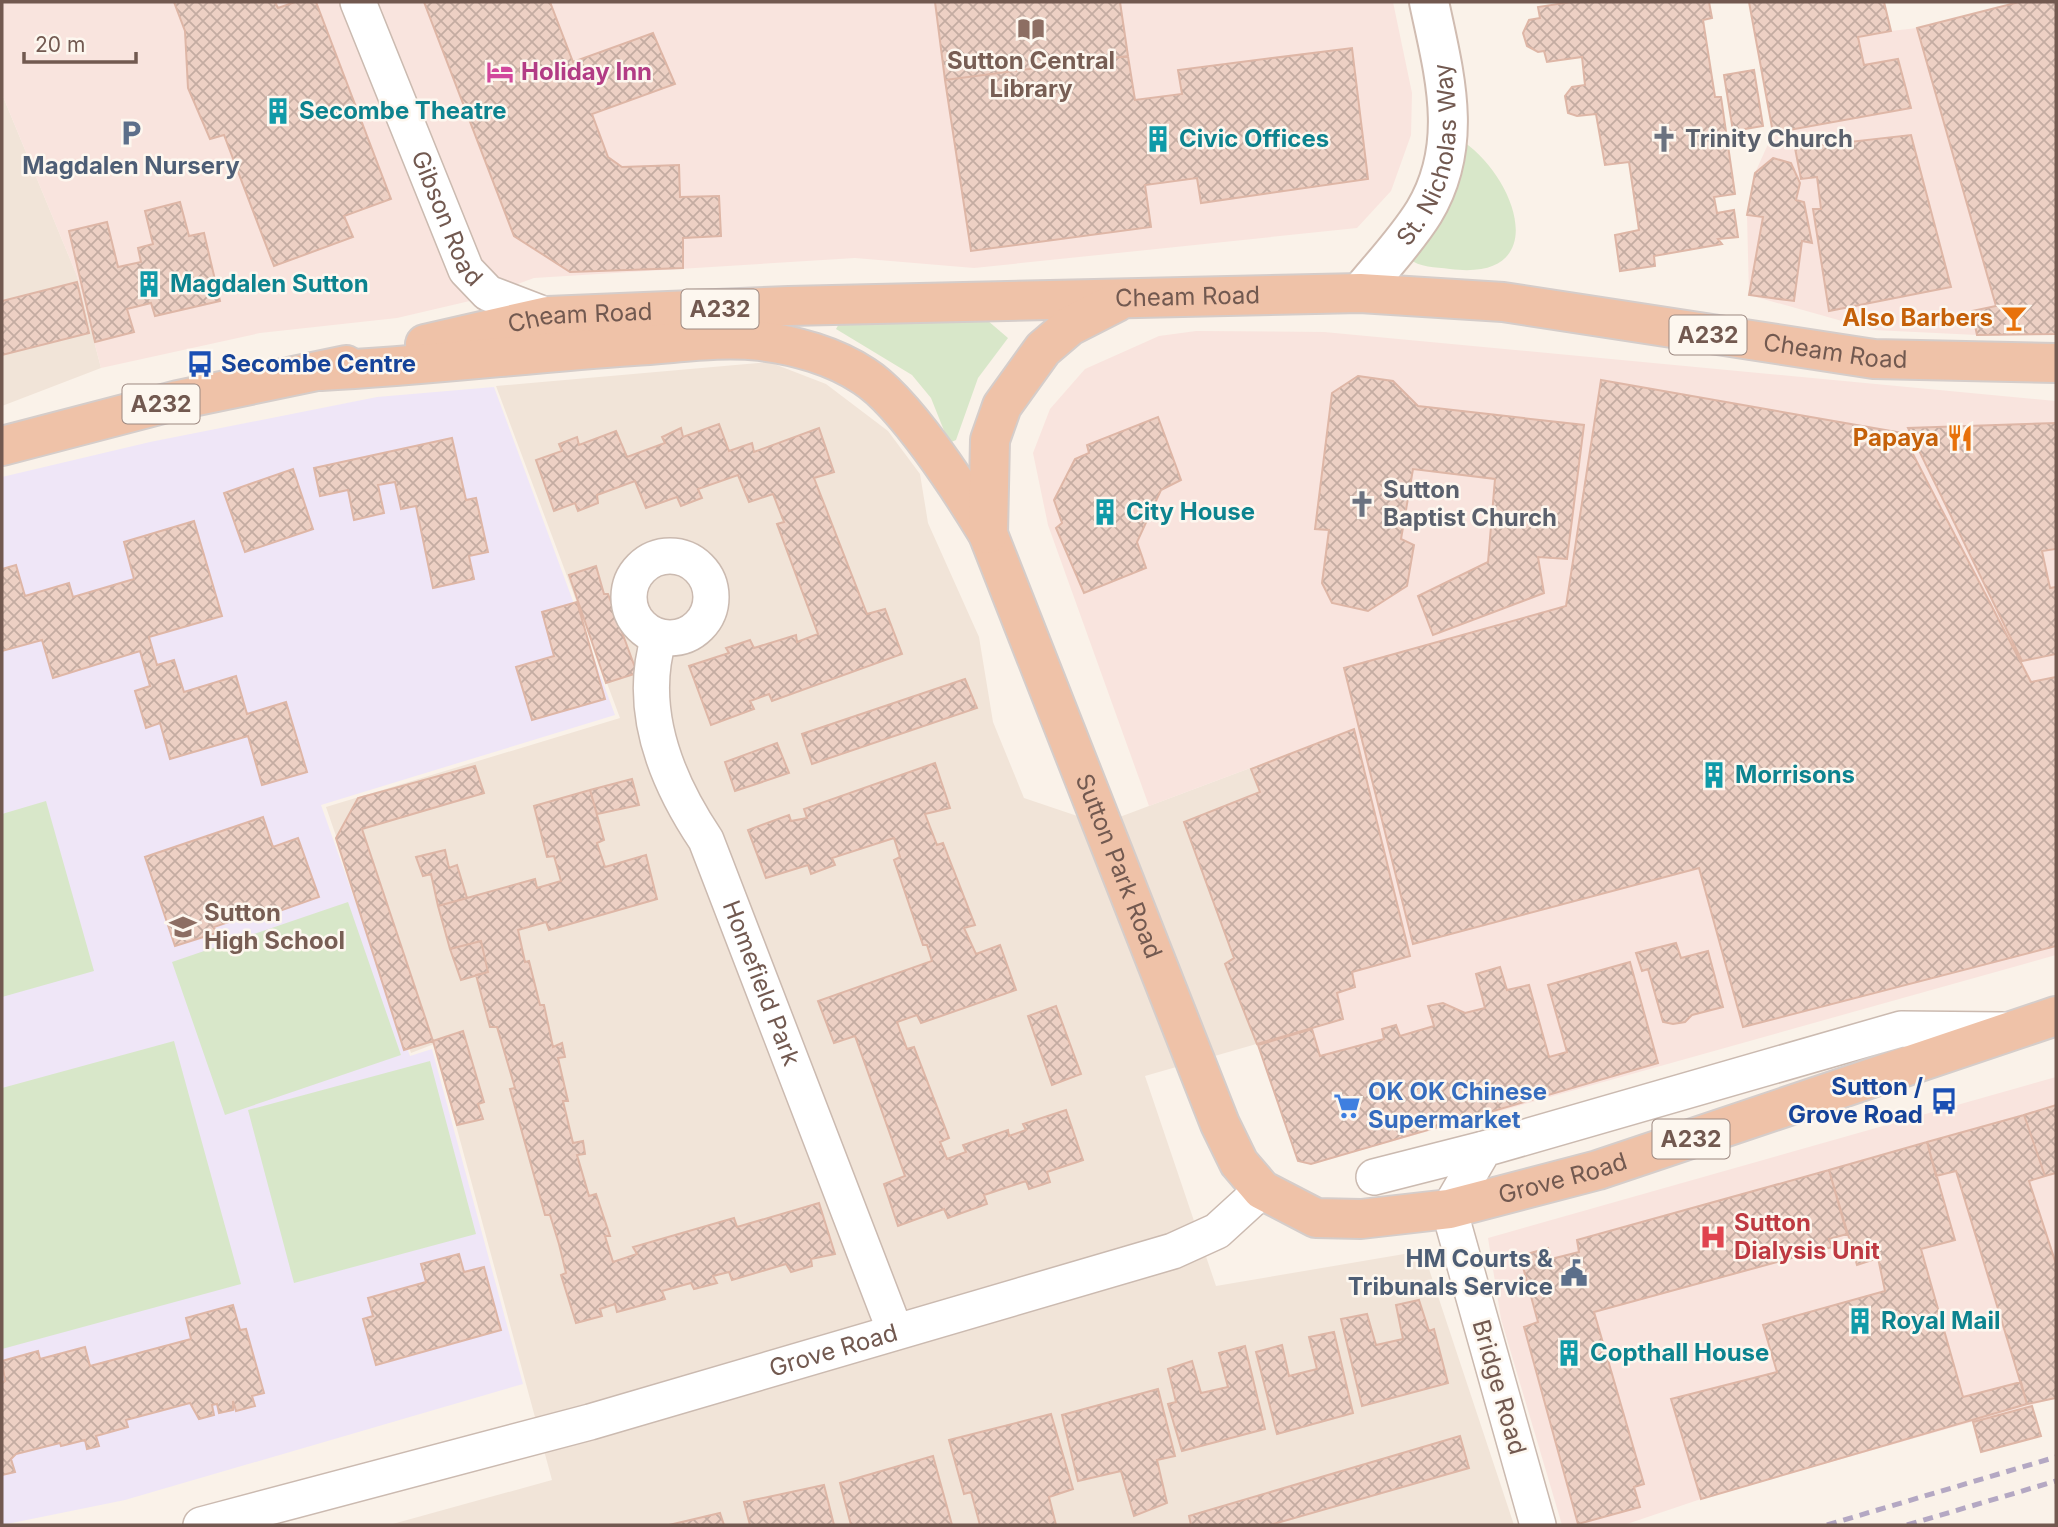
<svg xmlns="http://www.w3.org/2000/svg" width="2058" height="1527" font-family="Inter,sans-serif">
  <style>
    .residential { fill: #f1e4d8 }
    .commercial { fill: #f9e4de }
    .education { fill: #efe6f7 }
    .park { fill: #d8e7c9 }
    .building { fill: url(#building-cross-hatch); stroke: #deb6a6; stroke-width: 2 }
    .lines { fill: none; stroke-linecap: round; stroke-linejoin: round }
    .minor-casing { stroke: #cbbab0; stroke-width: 38 }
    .secondary-casing { stroke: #d0bcb1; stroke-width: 42 }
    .trunk-casing { stroke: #d5cdca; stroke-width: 42 }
    .minor { stroke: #fff; stroke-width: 35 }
    .secondary { stroke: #fff; stroke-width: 38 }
    .trunk { stroke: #efc2a8; stroke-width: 38 }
    .rail { stroke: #b4a8c3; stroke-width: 5; stroke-dasharray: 10 7; stroke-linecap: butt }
    .labels { text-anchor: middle; stroke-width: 5; stroke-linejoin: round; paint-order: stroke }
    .shield { fill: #fdf7ef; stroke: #9c8880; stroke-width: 2 }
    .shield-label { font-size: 23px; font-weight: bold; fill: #725950 }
    .education-label { font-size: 24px; font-weight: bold; fill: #785e54; stroke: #fdf7ef }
    .hotel-label { font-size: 24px; font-weight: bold; fill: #b23c85; stroke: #fdf7ef; text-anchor: start }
    .culture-label { font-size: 24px; font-weight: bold; fill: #0d838f; stroke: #fdf7ef; text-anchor: start }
    .worship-label { font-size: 24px; font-weight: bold; fill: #5b616d; stroke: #fdf7ef; text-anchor: start }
    .street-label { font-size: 24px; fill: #725950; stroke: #fdf7ef }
    .service-label { font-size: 24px; font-weight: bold; fill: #4e5e75; stroke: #fdf7ef }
    .food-label { font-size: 24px; font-weight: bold; fill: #c56008; stroke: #fdf7ef; text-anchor: end }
    .transit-label { font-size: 24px; font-weight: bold; fill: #164399; stroke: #fdf7ef; text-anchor: start }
    .shop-label { font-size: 24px; font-weight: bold; fill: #366cbe; stroke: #fdf7ef; text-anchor: start }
    .health-label { font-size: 24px; font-weight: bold; fill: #be3a42; stroke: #fdf7ef; text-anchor: start }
  </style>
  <defs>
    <pattern id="building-cross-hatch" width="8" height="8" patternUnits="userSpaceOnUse" patternTransform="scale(1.75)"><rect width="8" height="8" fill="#edd0c4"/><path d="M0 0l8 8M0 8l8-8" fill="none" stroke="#c4aca2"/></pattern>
  </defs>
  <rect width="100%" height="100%" fill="#faf2e9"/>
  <path class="residential" d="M2,94L77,276L101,368L2,406Z
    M769,362L826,384L888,431L920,474L928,523L979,637L993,722L1024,798L1101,824L1354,729L1410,956L1352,972L1355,987L1343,1019L1145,1076L1216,1286L1410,1253L1426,1260L1514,1525H389L552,1480L434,1044L411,1053L326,807L620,718L496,386Z"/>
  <path class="commercial" d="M2,2H1393L1412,93L1411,135L1391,191L1357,228L974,268L855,258L534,278L474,300L397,318L260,333L101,368L77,276L2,94Z
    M1749,2H1884L1891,31L1917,28L2019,2H2056V334L1977,335L1874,330L1749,295L1747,215L1755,173L1773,133Z
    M1196,331L1324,332L2056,401V955L1311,1164L1298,1161L1258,1045L1343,1020L1337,993L1354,987L1352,972L1410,956L1354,729L1149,806L1048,525L1033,453L1050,409L1085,369L1159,336Z
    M2056,1077V1398L1701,1499L1624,1525H1562L1501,1319L1488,1238Z"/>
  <path class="education" d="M494,387L615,715L321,805L410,1056L432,1049L523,1384L125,1500L2,1525V477L150,442L377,397Z"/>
  <path class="park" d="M1464,142C1517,179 1553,282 1450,269C1435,267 1420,268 1408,258Z
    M987,320L1008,338L978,378L956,440L949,443L931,398L912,375L836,329L840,322Z
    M46,801L94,971L2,997V814Z
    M348,902L401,1055L225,1115L172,962Z
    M174,1041L241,1284L2,1349V1088Z
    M430,1061L476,1234L294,1283L248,1110Z"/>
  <path class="building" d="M174,2H275L278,8L295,2H316L391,199L344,216L353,237L274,266L224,135L210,139L188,88L185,31Z
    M424,2H550L573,62L653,33L675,84L592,114L608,157L622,167L679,165L680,197L719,196L721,236L683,238V268L570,272L514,236Z
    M935,2H1120L1128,56L945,80Z
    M1571,2H1709L1712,18L1703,20L1715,97H1721L1735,194L1714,197L1717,213L1734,210L1738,237L1718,239L1722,244L1654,256L1655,266L1620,271L1615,235L1639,230L1629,162L1605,165L1596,114L1577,116L1568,113L1565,96L1572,87L1585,85L1582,57L1547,62L1544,51L1538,52L1527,46L1523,33L1529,20L1540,18L1538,7Z
    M1749,2H1884L1891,31L1858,37L1864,65L1898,59L1911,108L1773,133Z
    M2019,2H2056V334L1977,335L1972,311L1996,306L1917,28Z
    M1352,48L1368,179L1201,203L1197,178L1145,185L1151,227L971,251L945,80L1128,56L1135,100L1182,94L1178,70Z
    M1754,70L1763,126L1733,131L1724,75Z
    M1911,135L1951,287L1829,311L1813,209H1821L1817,177L1801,179L1795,148Z
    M1773,158L1791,163L1800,183L1796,200L1804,202L1812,243L1802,241L1794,301L1749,295L1763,217L1747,215L1755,173Z
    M180,202L189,236L204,233L220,301L155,316L151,303L127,309L134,332L95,342L69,231L107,222L118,267L141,262L138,248L153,244L145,211Z
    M77,282L89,333L2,355V301Z
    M1358,376L1393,381L1418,406L1584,425L1567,559L1538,557L1544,593L1433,635L1418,596L1488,562L1495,479L1413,469L1401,539L1414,545L1407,586L1368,611L1332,603L1322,583L1329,530L1315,529L1332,393Z
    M1601,380L1902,433L2031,682L2056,677V946L1743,1027L1699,868L1413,944L1344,668L1566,606Z
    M1158,417L1181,480L1161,490L1137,542L1146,568L1084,593L1056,528L1062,523L1054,500L1075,459L1089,453L1087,445Z
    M2056,423V549L2042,551L2050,588L2056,587V654L2022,661L1908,428Z
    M719,424L729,451L752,443L754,452L819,428L834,472L814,478L867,614L885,609L902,654L772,701L769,694L750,701L754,709L711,725L689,666L729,653L726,648L750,640L754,648L796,635L797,642L818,634L777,524L784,522L773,494L749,502L738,475L698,489L702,498L681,506L677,497L646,508L635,481L597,495L598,503L578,511L575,503L554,511L536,460L562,451L559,444L577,437L579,445L616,431L627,457L665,443L662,437L681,428L683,437Z
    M452,438L466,500L476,498L488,552L469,556L474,579L433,588L416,506L401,509L395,482L378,485L384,513L354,520L348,490L320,496L314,468Z
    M293,469L313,529L245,552L224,493Z
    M194,521L222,616L149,637L157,665L174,660L184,692L236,676L247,714L286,702L307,772L262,785L248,736L170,759L160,723L146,728L135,691L150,686L140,651L53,678L42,640L2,651V569L16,565L25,596L69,583L73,597L134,579L124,542Z
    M596,566L604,594H608L637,673L606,683L569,575Z
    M577,602L605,699L532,720L516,667L554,656L542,612Z
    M965,679L977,708L812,764L802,734Z
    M1354,729L1410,956L1352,972L1355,987L1337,993L1343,1019L1257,1044L1225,964L1234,958L1184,822L1260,792L1251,769Z
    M777,743L789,773L735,791L725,762Z
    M935,763L950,808L925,814L937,845L943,843L975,925L964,928L976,954L1000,945L1016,990L921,1023L917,1015L897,1022L907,1049L914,1047L949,1138L940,1142L947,1159L966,1152L963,1145L1008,1130L1009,1136L1026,1130L1023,1124L1066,1110L1083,1160L1047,1172L1050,1182L1029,1189L1026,1181L984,1195L987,1204L948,1218L944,1209L898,1226L884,1184L905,1176L855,1036L834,1043L818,1001L932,961L927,945H923L894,860L900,857L894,838L832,858L835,865L811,874L808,865L766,878L748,830L789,815L791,821L807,818L804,809Z
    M475,766L484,793L362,829L433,1041L404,1050L336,838L358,798Z
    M632,779L639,805L597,814L590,790Z
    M590,790L604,840L597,843L605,867L646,855L657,899L549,930L546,922L518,930L525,962L529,961L540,1005H544L553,1047L562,1043L565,1057L558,1058L568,1101H563L573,1143L583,1141L585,1154L577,1155L589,1196L596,1194L610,1236H605L613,1262L637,1254L633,1247L734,1218L737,1227L819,1203L835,1254L811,1259L812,1266L791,1272L786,1264L732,1280L729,1272L713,1276L717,1283L694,1289L691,1283L662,1291L665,1299L617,1312L615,1304L600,1309L602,1316L576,1323L561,1275L566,1273L559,1244L550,1215H545L510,1089L515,1088L497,1027H490L476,975L488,972L481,941L450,949L438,906L535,879L537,888L561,881L554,856L547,857L534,806Z
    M263,817L273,847L298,838L319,897L271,914L269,908L214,927L216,933L175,946L145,857Z
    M445,850L449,868L457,865L467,898L438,906L431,874L423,876L416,857Z
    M481,941L488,972L461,980L450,949Z
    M1676,943L1681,958L1708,951L1723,1007L1692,1015L1685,1022L1673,1024L1663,1022L1648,969L1642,971L1636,953Z
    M1630,962L1658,1063L1311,1164L1298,1161L1258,1045L1312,1029L1320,1056L1384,1039L1382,1029L1396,1025L1400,1036L1434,1026L1428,1006L1443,1003L1465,1013L1485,1008L1476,974L1500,967L1507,990L1529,985L1549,1057L1567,1052L1548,985Z
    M1056,1006L1081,1074L1052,1085L1028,1016Z
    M463,1031L484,1102L478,1104L483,1119L457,1125L433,1041Z
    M2056,1105V1173L2045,1176L2024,1115Z
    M2024,1115L2045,1176L2029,1181L2056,1264V1398L2027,1404L1956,1171L1936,1176L1927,1142Z
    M1927,1142L1955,1240L1921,1249L1963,1397L2021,1382L2027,1404L1701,1499L1671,1399L1777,1372L1763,1325L1885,1291L1878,1258L1857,1265L1829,1170Z
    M1829,1170L1847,1234L1829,1239L1832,1247L1594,1312L1644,1484L1634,1487L1640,1507L1578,1524L1524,1327L1538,1322L1520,1256L1548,1248L1551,1259L1579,1252L1577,1240Z
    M459,1254L464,1272L484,1267L501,1330L376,1365L363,1319L373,1316L368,1298L426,1282L421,1264Z
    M1419,1300L1429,1331L1434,1329L1448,1383L1362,1406L1341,1319L1367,1314L1376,1345L1403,1339L1396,1305Z
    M233,1305L240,1330L246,1329L264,1393L252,1396L255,1406L236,1411L233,1401V1410L219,1413L217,1404L212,1405L214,1415L199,1419L190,1403L126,1420L128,1427L96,1436L99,1446L87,1449L85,1440L61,1446L60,1443L16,1454L11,1459L15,1472L2,1475V1382L5,1381L2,1361L38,1351L40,1359L85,1347L90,1366L191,1339L186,1318Z
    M1334,1332L1353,1413L1277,1434L1256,1352L1282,1345L1289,1376L1317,1369L1309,1337Z
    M1245,1346L1265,1429L1182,1451L1168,1404L1176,1402L1168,1369L1192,1361L1201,1393L1228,1387L1219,1353Z
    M1158,1389L1175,1456L1157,1460L1167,1503L1134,1516L1121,1471L1078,1481L1062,1415Z
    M2032,1406L2041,1436L1981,1452L1973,1422Z
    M1051,1414L1073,1489L1049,1497L1056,1525H980L971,1492L964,1494L949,1440Z
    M1460,1436L1469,1468L1270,1525H1191L1189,1516Z
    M933,1456L952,1525H851L840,1483Z
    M824,1485L834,1525H750L744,1502Z
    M720,1513L724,1525H669Z"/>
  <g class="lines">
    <defs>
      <g id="minor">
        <path id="s1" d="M358,2L466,270L488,293L548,316"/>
        <circle cx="670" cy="597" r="41"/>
        <path id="s2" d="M659,637C637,709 665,779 706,840L895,1331"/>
        <path d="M1374,1177L1484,1149"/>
        <path id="s3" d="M201,1525L590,1422L1173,1251L1217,1231L1262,1190"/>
        <path d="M1538,1525L1449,1209L1484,1149L1901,1029L2003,1030"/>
      </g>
      <g id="secondary">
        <path id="s4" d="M1360,293C1381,267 1406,241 1424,212C1465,144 1444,73 1429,2"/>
      </g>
      <g id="trunk">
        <path id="s5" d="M425,344L548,316L789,306L1360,293L1503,302L1874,359L2056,363"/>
        <path id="s6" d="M321,371C425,366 529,353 633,346C674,344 719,336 760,341C795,345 834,356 864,376C905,402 962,491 988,534L1220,1124L1239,1163L1262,1190L1316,1218L1361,1219L1449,1209L1598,1170L2056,1016"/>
        <path d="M2,446L178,400L346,365"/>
        <path d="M988,534L990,440L1002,406L1043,349L1070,326L1117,302"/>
      </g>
    </defs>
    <use href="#minor" class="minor-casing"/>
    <use href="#secondary" class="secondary-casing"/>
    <use href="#trunk" class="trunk-casing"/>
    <use href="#minor" class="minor"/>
    <use href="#secondary" class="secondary"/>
    <use href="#trunk" class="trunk"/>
    <path class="rail" d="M1827,1525L2056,1457
      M1907,1525L2056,1481"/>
  </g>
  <defs>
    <symbol id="library-bare" viewBox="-9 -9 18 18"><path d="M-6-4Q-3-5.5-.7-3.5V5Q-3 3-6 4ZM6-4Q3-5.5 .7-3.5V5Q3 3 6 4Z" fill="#8d6e63" stroke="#fdf7ef" stroke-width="2.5" paint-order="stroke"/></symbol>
    <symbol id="hotel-bare" viewBox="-9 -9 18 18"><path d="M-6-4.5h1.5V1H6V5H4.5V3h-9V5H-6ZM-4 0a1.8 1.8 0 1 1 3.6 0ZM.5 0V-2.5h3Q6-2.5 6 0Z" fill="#d1479c" stroke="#fdf7ef" stroke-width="2.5" paint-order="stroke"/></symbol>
    <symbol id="building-bare" viewBox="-9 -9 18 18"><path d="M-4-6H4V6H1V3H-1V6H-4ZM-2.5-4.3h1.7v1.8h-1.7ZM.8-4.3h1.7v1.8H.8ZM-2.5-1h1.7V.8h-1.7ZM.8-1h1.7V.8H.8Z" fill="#0f9aa8" stroke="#fdf7ef" stroke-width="2.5" paint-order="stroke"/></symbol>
    <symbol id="parking-bare" viewBox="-9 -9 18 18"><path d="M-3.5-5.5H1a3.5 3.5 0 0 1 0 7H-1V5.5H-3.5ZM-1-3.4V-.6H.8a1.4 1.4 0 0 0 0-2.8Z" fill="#5c6f8a" stroke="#fdf7ef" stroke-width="2.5" paint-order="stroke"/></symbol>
    <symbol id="church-bare" viewBox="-9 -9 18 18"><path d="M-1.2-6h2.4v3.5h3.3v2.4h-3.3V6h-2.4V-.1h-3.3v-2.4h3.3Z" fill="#6b7280" stroke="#fdf7ef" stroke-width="2.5" paint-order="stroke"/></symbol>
    <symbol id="bar-bare" viewBox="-9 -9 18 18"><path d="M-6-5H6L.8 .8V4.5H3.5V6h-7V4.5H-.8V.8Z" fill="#e8710a" stroke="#fdf7ef" stroke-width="2.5" paint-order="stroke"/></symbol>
    <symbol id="bus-bare" viewBox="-9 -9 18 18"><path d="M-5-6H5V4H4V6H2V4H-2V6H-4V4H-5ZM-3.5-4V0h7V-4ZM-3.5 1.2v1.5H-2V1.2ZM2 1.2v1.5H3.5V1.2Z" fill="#1a4fb4" stroke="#fdf7ef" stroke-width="2.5" paint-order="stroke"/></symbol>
    <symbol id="restaurant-bare" viewBox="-9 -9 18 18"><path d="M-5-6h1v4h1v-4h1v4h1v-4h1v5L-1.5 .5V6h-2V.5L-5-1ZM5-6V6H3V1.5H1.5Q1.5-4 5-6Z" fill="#e8710a" stroke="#fdf7ef" stroke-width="2.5" paint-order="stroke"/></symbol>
    <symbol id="school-bare" viewBox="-9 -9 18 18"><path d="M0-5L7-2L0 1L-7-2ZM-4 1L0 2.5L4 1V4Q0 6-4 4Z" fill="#8d6e63" stroke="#fdf7ef" stroke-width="2.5" paint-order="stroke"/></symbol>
    <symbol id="supermarket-bare" viewBox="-9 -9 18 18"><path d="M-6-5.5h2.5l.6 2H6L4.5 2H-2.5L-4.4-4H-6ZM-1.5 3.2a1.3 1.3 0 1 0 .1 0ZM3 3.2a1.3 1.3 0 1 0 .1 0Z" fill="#3f7fe0" stroke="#fdf7ef" stroke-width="2.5" paint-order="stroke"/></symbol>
    <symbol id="hospital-bare" viewBox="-9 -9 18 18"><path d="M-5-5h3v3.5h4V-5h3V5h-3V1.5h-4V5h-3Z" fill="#e0444e" stroke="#fdf7ef" stroke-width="2.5" paint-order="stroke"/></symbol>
    <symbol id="civic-bare" viewBox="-9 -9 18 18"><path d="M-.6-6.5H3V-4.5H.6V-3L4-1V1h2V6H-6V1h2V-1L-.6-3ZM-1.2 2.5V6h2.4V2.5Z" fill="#5c6f8a" stroke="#fdf7ef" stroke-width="2.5" paint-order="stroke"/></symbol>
  </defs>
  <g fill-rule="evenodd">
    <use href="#library-bare" x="1012" y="10" width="38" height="38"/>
    <use href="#hotel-bare" x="481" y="53" width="38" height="38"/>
    <use href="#building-bare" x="259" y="92" width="38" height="38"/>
    <use href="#parking-bare" x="112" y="114" width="38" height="38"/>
    <use href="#building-bare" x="1139" y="120" width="38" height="38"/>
    <use href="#church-bare" x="1645" y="120" width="38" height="38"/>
    <use href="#building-bare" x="130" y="265" width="38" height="38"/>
    <use href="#bar-bare" x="1995" y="299" width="38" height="38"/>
    <use href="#bus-bare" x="181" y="345" width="38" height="38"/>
    <use href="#restaurant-bare" x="1941" y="419" width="38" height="38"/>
    <use href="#church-bare" x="1343" y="485" width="38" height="38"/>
    <use href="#building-bare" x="1086" y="493" width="38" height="38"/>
    <use href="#building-bare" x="1695" y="756" width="38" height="38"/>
    <use href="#school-bare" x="164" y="908" width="38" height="38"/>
    <use href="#bus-bare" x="1925" y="1082" width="38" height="38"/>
    <use href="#supermarket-bare" x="1328" y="1087" width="38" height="38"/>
    <use href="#hospital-bare" x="1694" y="1218" width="38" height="38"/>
    <use href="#civic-bare" x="1555" y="1254" width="38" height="38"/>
    <use href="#building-bare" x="1841" y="1302" width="38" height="38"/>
    <use href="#building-bare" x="1550" y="1334" width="38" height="38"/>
  </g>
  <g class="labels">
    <g class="shield">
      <rect x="681.5" y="289.5" width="77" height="39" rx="5"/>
      <rect x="1669.5" y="315.5" width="77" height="39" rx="5"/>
      <rect x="122.5" y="384.5" width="77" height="39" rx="5"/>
      <rect x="1652.5" y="1119.5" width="77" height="39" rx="5"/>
    </g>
    <g class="shield-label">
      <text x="720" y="317">A232</text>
      <text x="1708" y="343">A232</text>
      <text x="161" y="412">A232</text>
      <text x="1691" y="1147">A232</text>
    </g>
    <g class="education-label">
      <text x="1031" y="69">Sutton Central<tspan x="1031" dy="28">Library</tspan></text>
      <text x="204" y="921" text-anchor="start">Sutton<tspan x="204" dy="28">High School</tspan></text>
    </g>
    <g class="hotel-label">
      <text x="521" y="80">Holiday Inn</text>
    </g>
    <g class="culture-label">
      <text x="299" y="119">Secombe Theatre</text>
      <text x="1179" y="147">Civic Offices</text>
      <text x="170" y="292">Magdalen Sutton</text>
      <text x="1126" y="520">City House</text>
      <text x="1735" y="783">Morrisons</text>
      <text x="1881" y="1329">Royal Mail</text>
      <text x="1590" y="1361">Copthall House</text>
    </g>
    <g class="worship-label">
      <text x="1685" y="147">Trinity Church</text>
      <text x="1383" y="498">Sutton<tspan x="1383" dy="28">Baptist Church</tspan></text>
    </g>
    <g class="street-label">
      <text dy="8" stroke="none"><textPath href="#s4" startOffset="161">St. Nicholas Way</textPath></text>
      <text dy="8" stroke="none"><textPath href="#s1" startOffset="234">Gibson Road</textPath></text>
      <text dy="8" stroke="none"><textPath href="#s5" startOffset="766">Cheam Road</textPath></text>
      <text dy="8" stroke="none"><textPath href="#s5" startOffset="158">Cheam Road</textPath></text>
      <text dy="8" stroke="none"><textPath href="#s5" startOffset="1418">Cheam Road</textPath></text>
      <text dy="8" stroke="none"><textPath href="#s6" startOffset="1110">Sutton Park Road</textPath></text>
      <text dy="8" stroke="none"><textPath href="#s2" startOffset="369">Homefield Park</textPath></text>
      <text dy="8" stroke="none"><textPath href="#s6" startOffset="1778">Grove Road</textPath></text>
      <text dy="8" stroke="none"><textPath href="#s3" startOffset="656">Grove Road</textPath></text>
      <text transform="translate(1499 1387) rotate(74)" y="8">Bridge Road</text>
    </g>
    <g class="service-label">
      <text x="131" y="174">Magdalen Nursery</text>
      <text x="1553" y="1267" text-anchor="end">HM Courts &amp;<tspan x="1553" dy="28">Tribunals Service</tspan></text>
    </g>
    <g class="food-label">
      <text x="1993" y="326">Also Barbers</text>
      <text x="1939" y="446">Papaya</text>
    </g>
    <g class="transit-label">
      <text x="221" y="372">Secombe Centre</text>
      <text x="1923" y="1095" text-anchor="end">Sutton /<tspan x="1923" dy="28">Grove Road</tspan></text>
    </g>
    <g class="shop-label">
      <text x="1368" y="1100">OK OK Chinese<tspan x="1368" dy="28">Supermarket</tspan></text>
    </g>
    <g class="health-label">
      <text x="1734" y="1231">Sutton<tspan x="1734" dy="28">Dialysis Unit</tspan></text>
    </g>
  </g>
  <rect width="2058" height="1527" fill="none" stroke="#725950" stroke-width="7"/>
  <path d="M24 52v10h112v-10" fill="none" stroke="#725950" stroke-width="3.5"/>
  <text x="35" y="52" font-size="21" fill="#725950" stroke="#fdf7ef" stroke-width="5" paint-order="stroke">20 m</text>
</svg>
